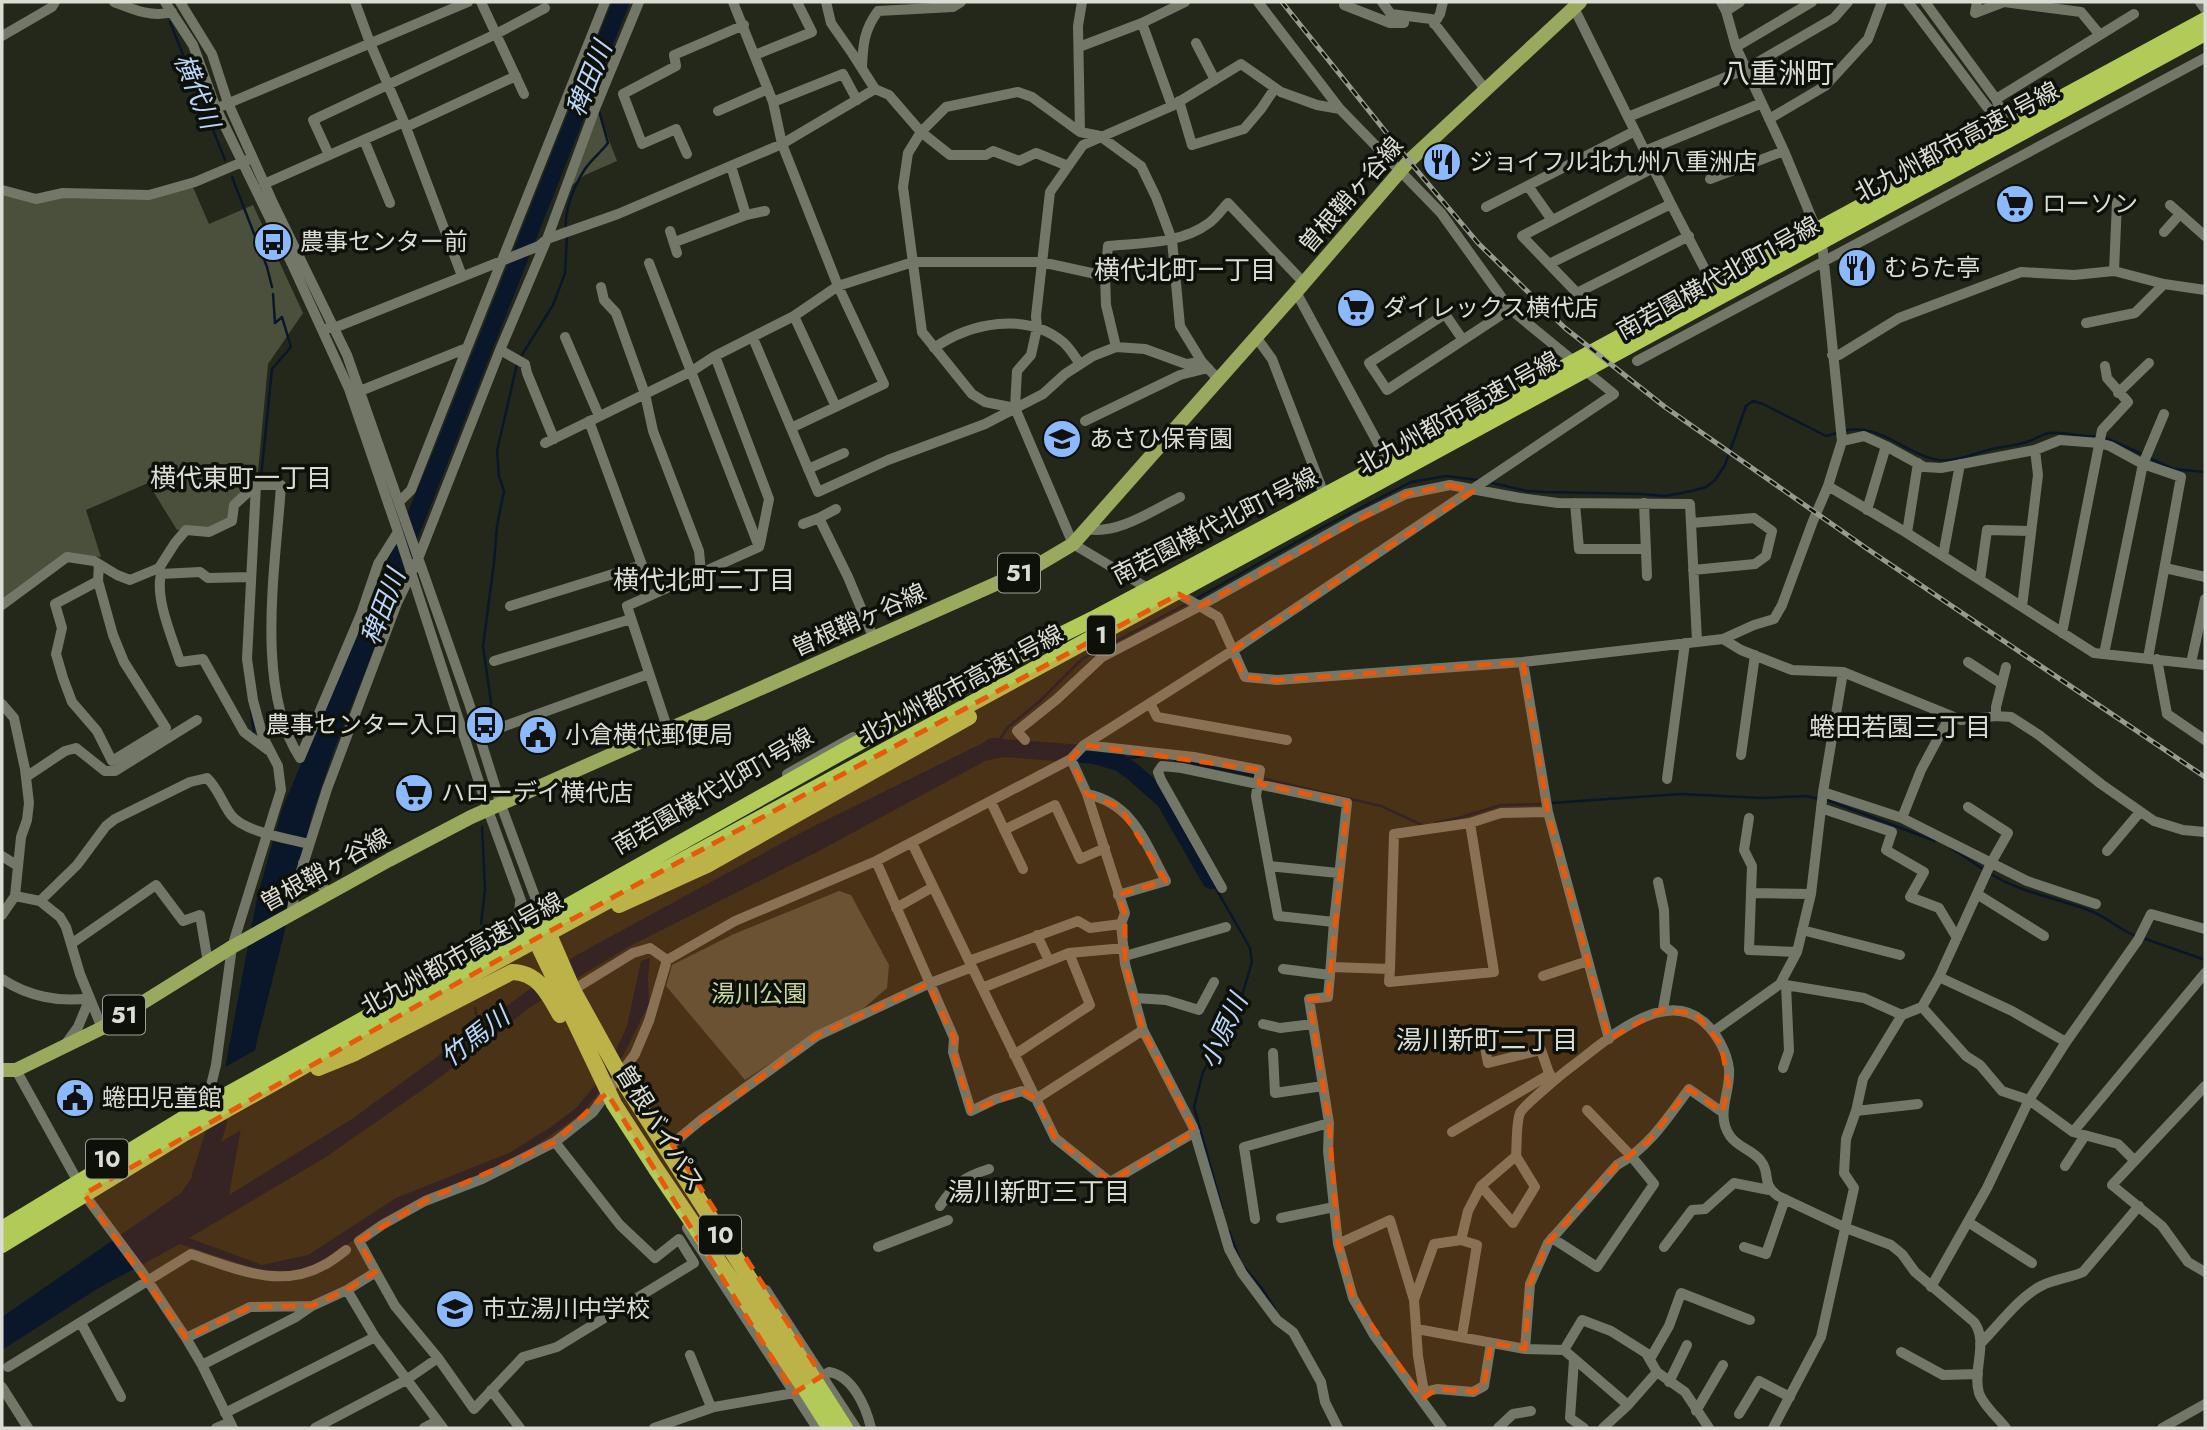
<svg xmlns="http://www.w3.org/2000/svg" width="2207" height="1430" font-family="Jost,'Noto Sans JP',sans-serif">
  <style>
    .green { fill: #4b503c }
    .water { fill: #0a172b }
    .pier { fill: #24281a }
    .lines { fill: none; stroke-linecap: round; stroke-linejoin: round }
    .stream { stroke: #0a172b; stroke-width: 2.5 }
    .river { stroke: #0a172b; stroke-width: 18 }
    .minor { stroke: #737767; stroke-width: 10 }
    .major { stroke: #99a95e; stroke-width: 14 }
    .highway { stroke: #b2ca58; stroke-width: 16 }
    .rail-casing { stroke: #979a8f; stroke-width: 5 }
    .rail { stroke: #0e100a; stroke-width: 2.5; stroke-dasharray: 8; stroke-linecap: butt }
    .marked { fill: #e8590c; fill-opacity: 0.2; stroke: #e8590c; stroke-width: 5; stroke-dasharray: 14 9; stroke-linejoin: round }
    .labels { text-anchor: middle; stroke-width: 7; stroke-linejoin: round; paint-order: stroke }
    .shield { fill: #0e100a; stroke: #9ea097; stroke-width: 2 }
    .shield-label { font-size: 23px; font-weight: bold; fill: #dbddd4 }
    .street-label { font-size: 24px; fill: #dbddd4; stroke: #0e100a }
    .poi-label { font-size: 24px; fill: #dbddd4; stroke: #0e100a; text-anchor: start }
    .park-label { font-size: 24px; fill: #c7d59e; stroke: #0e100a }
    .water-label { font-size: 26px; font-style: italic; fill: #bcd6fb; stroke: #0e100a }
    .neighbourhood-label { font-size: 26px; fill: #dbddd4; stroke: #0e100a }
    .quarter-label { font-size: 28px; fill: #dbddd4; stroke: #0e100a }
  </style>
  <rect width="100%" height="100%" fill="#24281a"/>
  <path class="green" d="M597,109L617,161L585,175L571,186Z
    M192,185L209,224L253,205L303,313L268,364L257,482L230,518L209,530L199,528L177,530L148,483L86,510L101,557L69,553L2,601V191L37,200L62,195L150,196Z
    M839,891L851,895L889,965L887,988L856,1015L819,1031L745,1080L666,986L672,965L734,934Z"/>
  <path class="water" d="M612,2H630L334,750L311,818L281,946L256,1045L229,1195L352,1119L575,956L808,829L989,740L1001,738L1016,749L1013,755L985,761L819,851L630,946L587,972L529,1008L435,1081L326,1157L189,1238L262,1265L308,1255L396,1198L509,1153L551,1127L576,1108L606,1072L627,1026L641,961L650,958L648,979L649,1004L612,1077L581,1114L515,1160L389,1216L320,1263L301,1270L285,1272L263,1271L180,1244L97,1289L2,1350V1317L181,1193L209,1153L257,898L282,809L434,450Z"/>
  <path class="pier" d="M259,1048L245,1128L206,1150L220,1070Z"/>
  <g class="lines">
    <path class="stream" d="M170,22L225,160
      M232,177L267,267L272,287
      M566,230C564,210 574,186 585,169C591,160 601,152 608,143L599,111
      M520,358L553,305L565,273L567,236
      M1843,431C1879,421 1905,455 1939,460C1957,462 1975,453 1992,449C2004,446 2018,446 2029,441C2036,439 2042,434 2049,433C2065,431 2081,438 2098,436
      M2104,437L2142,454
      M2148,457L2173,469L2205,472
      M261,477L272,369L291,347L282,317L275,323L273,294
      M1488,482L1527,491L1546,492L1641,494L1665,496L1692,491L1706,487L1715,480L1725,465L1746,406L1753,401L1763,404L1826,436L1837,433
      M1194,600L1323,527L1411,482L1446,476L1478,480
      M251,710L254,735
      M488,719L491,702L483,646L494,563L497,526L504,491L499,476L497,451L517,364
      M1000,739L1008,727L1040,701L1082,659L1188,603
      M1115,760L1145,756
      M1176,760L1255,776
      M1261,778L1381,806L1422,825
      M1827,800L1935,841
      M1551,803L1681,794L1761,798L1806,796L1820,799
      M1435,823L1462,817L1501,805L1545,804
      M1951,848L1983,869
      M1989,873C2021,893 2058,898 2093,912C2108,918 2120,930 2136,936
      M1211,880L1245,939L1250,948L1252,962L1238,1009L1203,1072L1194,1107L1222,1208
      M481,924L485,889L482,827
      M2143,938L2205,960
      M475,1008L479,1025
      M1229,1231L1239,1258
      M1244,1267L1261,1287L1275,1309"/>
    <path class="river" d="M992,747L1095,755L1119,762L1133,772L1165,800L1211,880
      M201,1176L218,1122"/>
    <path class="minor" d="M114,2C132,9 152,18 172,12
      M165,2L193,45L216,108L292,264L349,389L398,532L488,810L528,920
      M180,2L212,54L228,103L273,203L347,355L469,703L501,805L541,913L551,907
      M355,2L370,43L404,122L462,276
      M481,2L524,94
      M733,2L773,102L782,144L838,286L884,384L791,428
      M826,2L831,23L852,53L875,89L889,95L921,132L950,155H986L993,151L1019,161L1036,153L1068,166
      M1382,2L1391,14L1431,19L1485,89
      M1908,2L1987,107L2004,122
      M1925,2L1996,99L2006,124L2010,130
      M1977,2L1975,13L2004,2L2081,12L2100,35
      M2200,2L2205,9
      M1344,5L1390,23H1404V16
      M1574,8L1671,204L1712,283
      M1726,11L1740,2
      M1142,23L1172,106
      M1434,24L1440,14L1443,2
      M2,36L52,7L55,2
      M1196,43L1215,80
      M1079,47L1142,23L1185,2
      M1736,47L1812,2
      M755,55L812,32L797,2
      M862,67C863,44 864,30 878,11L953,7L961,2
      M1996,99L2134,14
      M1179,101L1192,145L1244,129L1261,109L1275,88
      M773,102L843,74L857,100
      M222,106L468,2
      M718,111L768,89
      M1628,117L1746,69L1834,18L1848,2
      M1769,119L1825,86L1868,39L1882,2
      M406,127L516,76
      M1080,132L1078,26L1082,2
      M364,140L390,203
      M1645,151L1762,103
      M687,154L676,129L642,144L623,94L676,66L674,55L744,25
      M329,155L313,120L496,34L545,8
      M1653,168L1522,236L1577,293L1689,236
      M1710,179L1784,151
      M264,184L404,122
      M1528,186L1552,220
      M2,190L36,199L63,193L149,195L195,182L247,160
      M2170,205L2205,236
      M1486,207L1635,131
      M746,215L765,211
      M670,231L677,253
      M2164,232L2180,214
      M675,242L746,215L731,166
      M649,263L759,547L627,606L668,730
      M1549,264L1671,204
      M2114,271L2117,202
      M1105,276L1106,305L1116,347
      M601,287L604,300L616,313L645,394L653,431L699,551L701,573
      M1296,292L1387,460
      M794,316L836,407
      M2086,323L2135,313L2164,284
      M328,328H334L539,246L547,239L618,214L782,144L875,89
      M565,337L599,416
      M1256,337L1272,359L1324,494
      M753,338L818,492L888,460L985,424L1043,394L1065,374L1093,356L1116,347L1145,349L1186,364L1202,362
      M1463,340L1445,314L1369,363L1387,390L1510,309
      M467,348L605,2
      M934,348C970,323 1026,311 1063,342C1070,348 1075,357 1080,364
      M500,350L525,364L527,373L554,439
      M1832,355H1839L1899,318L2021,272L2074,275L2114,271L2164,284L2205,290
      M715,356L769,499L760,544
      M1637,361L2205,58
      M360,391L467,348L411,490L399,502
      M2118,393L2149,363
      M1015,408L985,402L972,394L922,332L903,187L908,153L921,132L946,107L1018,92L1032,97L1080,132L1100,136L1141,166L1156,197L1172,240L1180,326L1202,362L1218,379
      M1085,421L1180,375L1208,368
      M1842,441L1864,436L1886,446L1924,467L1941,468L2035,450L2060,440L2099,443L2110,446L2143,464L2181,477L2148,658
      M545,443L692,371L715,356L794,316L838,286L913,262H1041L1105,276L1108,246C1141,243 1181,244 1209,223C1216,218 1222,209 1228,203L1304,283
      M808,469L844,453
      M1828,486L1907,533L2094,653L2205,665
      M1575,503L1579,549H1646
      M1644,503L1647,576
      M1867,510L1886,446
      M819,518L836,509
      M1691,523L1754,518L1772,531L1766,556L1755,564L1693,570
      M803,524L819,518L848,577L874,639
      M1087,529C1118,535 1153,510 1180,497
      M1907,533L1918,463
      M1943,556L1960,464
      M159,568L161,574L200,572L208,578L251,577
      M2165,568L2205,577
      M161,574C155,599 172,637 180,662L203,659L244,732L268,750
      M1980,580L1987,530L2031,531
      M98,581L113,635L124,662L166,728L112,761L97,731L72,702L63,678L56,654L62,628L55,604L98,581L99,564
      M1154,588L1144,586L1073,544L1015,408L1017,371L1031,355L1037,328L1036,316L1050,192L1083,145L1172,106L1241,64L1281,92L1317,105L1340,109
      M1174,593L1179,594L1218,617L1245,677L1277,680L1523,662L1723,639L1754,625L1774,619L1782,605L1813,521L1828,486L1842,441L1822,243L1784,151L1736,47L1726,11L1721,2
      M2,605L67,557L94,561L117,575L130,580L159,568L175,543L186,530L209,532L232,521L234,505L256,485
      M510,606L642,565L589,421
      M2022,607L2038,475L2035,450
      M2062,633L2102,430L2128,402L2107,378L2105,366
      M1723,639L1741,650L1792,670L1843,672L1961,720L1996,716L2011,717L2039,735L2101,784L2154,821L2183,830L2205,832
      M2104,654L2143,464L2164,414
      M2157,659L2167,714L2205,740
      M494,661L631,619
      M1523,662L1548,812L1609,1039
      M1968,662L2002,684
      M2191,663L2205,599
      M1150,703L1157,717L1287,740
      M2,704L14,718L25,769L29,803L27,820L21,837L15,896L2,915
      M1996,716V707L2006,667
      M480,735L649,674
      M1025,740L1017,731L1057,699L1102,657L1200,606L1355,519L1406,494L1450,485L1520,498L1558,503L1690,504L1697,641
      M1084,745L1194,757L1260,770L1256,796L1278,916L1334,922L1330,975L1283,969
      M1741,755L1755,655
      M1071,759L1087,794L1125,913L1121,924L1125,964L1143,1030L1193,1127L1229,1249L1242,1273L1277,1320L1293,1332L1321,1382L1325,1402L1338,1428
      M787,774L853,737
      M26,777L65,751L76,748L105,771H115L197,720
      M1667,779L1685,643
      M1823,792L1902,818L2027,881L2096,904
      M1087,794C1134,804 1145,843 1166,881L1118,895
      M991,802L1023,869
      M1821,808L1892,832L1886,850L1924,872L1910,897L1939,908L1957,938
      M1749,818L1744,850L1752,866L1749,950L1797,952
      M1902,818L1921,770L1950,716
      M1004,830L1055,805L1080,859L1105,848
      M2107,851L2140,812
      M2,856L18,866
      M876,861L954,1038L953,1052L971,1111L996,1099L1022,1091L1036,1099L1143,1030
      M303,863L313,877L330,894
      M1269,866L1338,873
      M1658,882L1664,910L1665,946L1673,953L1663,1009
      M1222,888L1161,780L1158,772L1162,766L1182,768L1347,803L1334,922
      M1751,893L1811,894
      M1977,894L2044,936
      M15,896L40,901L60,917L66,927L80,974L102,1028
      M40,901L77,865L106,826L115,819L190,782L207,778C218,788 222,803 231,815C244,832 289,839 309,844
      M896,908L933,887
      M291,916L295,890L327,789L397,603L418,559L500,350L547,239L596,106L639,2
      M1802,930L1900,955
      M505,932L519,915L520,902
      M1037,935L1049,961
      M71,944L156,885L183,921L200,915L208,963
      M1125,956L1226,927
      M969,961L1078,921L1090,928L1121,924
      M972,967L1055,1138L1110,1182L1195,1132
      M1331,967L1390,969L1389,982L1494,972L1470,823L1501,813L1548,812
      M1390,969L1394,834L1470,823
      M1330,975L1328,997L1309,999L1329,1123L1328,1151L1338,1244L1353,1298L1374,1335L1442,1428
      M1543,976L1588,961
      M1939,977L2012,1011L2066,1042
      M2,979C27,996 60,1003 90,998
      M1780,984L1864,998L1902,1015
      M982,988L1069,953L1124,948
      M573,990L633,953L650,948L667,960L735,921L876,861L1071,759L1084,745L1232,651L1614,394L1510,309L1441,213L1340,109L1258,2
      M1135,998L1166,1000L1199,1010L1214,982
      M1922,1007L1966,1056L1980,1065L2002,1091L2029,1100L2073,1132L2118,1144L2134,1160
      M1263,1024L1280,1028L1313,1024
      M1714,1031L1780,984L1797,952L1811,894L1823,792L1843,672
      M65,1045L78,1027L90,998
      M1485,1047L1488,1063L1541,1050L1551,1079
      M1273,1053L1275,1093L1323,1086
      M1014,1055L1090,1005L1069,953
      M1783,1068L1789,1051L1786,985
      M16,1070L87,1198L142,1272L186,1338L202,1365L233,1428
      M2205,1086L2112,1185L2162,1226L2188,1262L2205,1272
      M208,1098L216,1065L232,947L281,790L278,766L263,737L253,700L247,659L256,485H281C276,565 254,688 300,758L361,614L378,564L398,532
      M1856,1111L1918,1104
      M1452,1132L1550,1074
      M2073,1132L2205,973
      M672,1144L701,1120L817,1036L928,984L972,967L912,843
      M2065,1166L2084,1137
      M1481,1186L1513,1223L1535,1187L1516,1156
      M940,1206C955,1184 963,1177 989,1169
      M1281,1218L1334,1207
      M1255,1219L1244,1147L1329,1123
      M1968,1222L2032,1263
      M687,1228L817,1428
      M1552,1238L1597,1267L1654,1184L1632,1157L1587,1110
      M1461,1240L1477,1245L1462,1336
      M1338,1244L1390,1220L1414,1300L1418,1356L1424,1392L1422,1399
      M878,1247L948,1220
      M1664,1247L1692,1210L1705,1209L1734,1183L1769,1190
      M1744,1247L1766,1254L1785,1199
      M376,1272L359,1241L382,1225L425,1201L482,1179L555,1142L593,1112L635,1054L649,1021L667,960
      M1931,1287L1987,1188L2029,1100L2066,1042L2138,940L2151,914L2205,929
      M347,1290L375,1337L443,1428
      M766,1290L856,1428
      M1414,1300L1434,1244L1461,1240L1468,1211L1481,1186L1516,1156C1517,1145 1516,1123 1520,1113C1523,1106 1563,1073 1571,1067C1605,1042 1664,985 1705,1023C1717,1034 1727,1052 1729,1069C1731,1093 1715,1114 1730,1136C1738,1148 1756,1151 1763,1164C1770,1177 1762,1184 1778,1196L1846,1228L1891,1245L1902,1254L1915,1272L1974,1322C1989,1342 1972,1370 1979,1393C1983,1405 1998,1418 2006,1428
      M81,1323L121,1397
      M1417,1329L1525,1349L1564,1350L1582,1320L1611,1331L1646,1353L1657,1372L1685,1392L1709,1428
      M186,1338L250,1307L312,1306L347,1290L376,1272L395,1306L438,1358L474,1409L523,1357L557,1347L694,1263L679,1239L655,1258L620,1225L555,1142
      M1980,1344C1998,1326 2019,1297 2041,1286C2054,1279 2070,1278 2083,1272L2139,1206
      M1525,1349L1530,1284L1548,1243L1617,1165C1649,1148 1668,1117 1689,1089L1722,1112
      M1564,1350L1628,1405L1603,1428
      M1901,1352L1943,1375L1978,1374
      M690,1355L711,1407
      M1650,1359L1669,1326L1681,1293L1750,1320
      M1574,1360L1570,1418L1584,1428
      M202,1365L296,1317L312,1306
      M8,1367L191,1254C234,1268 280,1290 324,1265C332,1261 339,1255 346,1250
      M818,1379L829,1372C853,1376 866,1407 871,1428
      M1669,1382L1687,1345
      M2,1387L28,1428
      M491,1390L520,1428
      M1424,1392L1437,1389L1473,1392L1484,1386L1491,1343
      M1628,1405L1657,1372
      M1696,1411L1723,1365
      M225,1413L375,1337
      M1739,1414L1759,1381L1790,1397
      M216,1428L230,1422
      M315,1428L406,1380L438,1358
      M424,1428L437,1421
      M654,1428L714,1407L794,1393L798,1391
      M1498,1428L1513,1414L1531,1411
      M1773,1428L1821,1337L1854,1188L1844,1173L1846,1139L1856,1111L1863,1079L1902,1015L1922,1007L1939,977L1991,863L2008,833L1968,807
      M2162,1428L2205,1404"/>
    <path class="major" d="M2,1070H16L102,1028L232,947L389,860L471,817L1036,566L1073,544L1296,292L1409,161L1580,2"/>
    <path class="highway" d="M619,905L707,865L969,717
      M544,923L573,990L625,1084L845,1428
      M532,932L614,1104L656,1169L804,1387L830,1428
      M318,1068L355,1053L512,972C538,972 549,995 560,1015
      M2,1229L181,1120L552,915L840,753L992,669L1093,619L1515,394L2205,20
      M2,1245L185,1133L306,1065L2205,33"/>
    <defs>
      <path id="rail" d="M1282,2L1409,161L1478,243L1565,328L1665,407L1866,548L2205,777"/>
    </defs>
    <use href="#rail" class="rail-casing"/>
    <use href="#rail" class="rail"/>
  </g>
  <path class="marked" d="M1450,485L1473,491L1232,651L1245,677L1277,680L1523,662L1548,812L1609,1039L1663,1009L1696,1014L1721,1044L1729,1087L1722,1112L1689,1089L1649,1141L1617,1165L1548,1243L1530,1284L1525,1349L1491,1343L1484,1386L1473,1392L1437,1389L1422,1399L1353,1298L1338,1244L1329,1123L1309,999L1328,997L1347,803L1259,784L1260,770L1084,745L1071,759L1087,794L1120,807L1166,881L1118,895L1125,913V964L1143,1030L1195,1132L1110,1182L1055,1138L1036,1099L1022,1091L971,1111L953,1052L954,1038L928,984L817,1036L672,1144L822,1376L794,1393L607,1093L555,1142L425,1201L359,1241L376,1272L347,1290L312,1306L250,1307L186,1338L84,1194L537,938L1179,594L1200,606L1406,494Z"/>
  <defs>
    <symbol id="restaurant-disc" viewBox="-11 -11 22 22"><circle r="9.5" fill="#8bb9fc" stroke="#0e100a"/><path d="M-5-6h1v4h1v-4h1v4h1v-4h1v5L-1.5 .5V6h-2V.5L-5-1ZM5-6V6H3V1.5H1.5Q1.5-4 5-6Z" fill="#111"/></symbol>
    <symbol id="supermarket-disc" viewBox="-11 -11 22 22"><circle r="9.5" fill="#8bb9fc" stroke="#0e100a"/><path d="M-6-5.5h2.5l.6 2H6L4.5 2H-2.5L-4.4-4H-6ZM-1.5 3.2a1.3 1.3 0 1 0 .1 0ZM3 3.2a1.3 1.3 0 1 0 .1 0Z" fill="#111"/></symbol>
    <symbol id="bus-disc" viewBox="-11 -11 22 22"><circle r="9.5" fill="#8bb9fc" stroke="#0e100a"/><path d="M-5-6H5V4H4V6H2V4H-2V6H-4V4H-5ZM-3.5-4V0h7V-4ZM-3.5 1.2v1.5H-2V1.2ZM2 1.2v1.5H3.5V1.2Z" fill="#111"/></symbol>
    <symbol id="school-disc" viewBox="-11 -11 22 22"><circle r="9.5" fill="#8bb9fc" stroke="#0e100a"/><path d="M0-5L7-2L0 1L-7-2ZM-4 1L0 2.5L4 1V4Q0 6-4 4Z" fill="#111"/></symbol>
    <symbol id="civic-disc" viewBox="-11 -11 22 22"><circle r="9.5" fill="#8bb9fc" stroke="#0e100a"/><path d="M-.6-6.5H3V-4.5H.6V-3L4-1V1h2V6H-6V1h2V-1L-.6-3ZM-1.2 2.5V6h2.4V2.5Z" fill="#111"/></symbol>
  </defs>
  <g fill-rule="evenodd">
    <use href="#restaurant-disc" x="1420" y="140" width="44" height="44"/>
    <use href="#supermarket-disc" x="1993" y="182" width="44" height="44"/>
    <use href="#bus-disc" x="251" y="220" width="44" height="44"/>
    <use href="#restaurant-disc" x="1835" y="246" width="44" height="44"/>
    <use href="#supermarket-disc" x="1334" y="286" width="44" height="44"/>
    <use href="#school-disc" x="1040" y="417" width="44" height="44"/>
    <use href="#bus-disc" x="463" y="703" width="44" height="44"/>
    <use href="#civic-disc" x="516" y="713" width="44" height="44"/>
    <use href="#supermarket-disc" x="392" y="771" width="44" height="44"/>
    <use href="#civic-disc" x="53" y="1076" width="44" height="44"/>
    <use href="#school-disc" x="433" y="1287" width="44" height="44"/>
  </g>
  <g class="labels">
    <g class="shield">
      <rect x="998" y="553.5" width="42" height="39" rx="5"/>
      <rect x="1087" y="615.5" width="28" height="39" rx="5"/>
      <rect x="103" y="995.5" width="42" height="39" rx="5"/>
      <rect x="86" y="1139.5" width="42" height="39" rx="5"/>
      <rect x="699" y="1215.5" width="42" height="39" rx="5"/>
    </g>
    <g class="shield-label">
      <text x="1019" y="581">51</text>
      <text x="1101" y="643">1</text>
      <text x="124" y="1023">51</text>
      <text x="107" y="1167">10</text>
      <text x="720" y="1243">10</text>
    </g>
    <g class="street-label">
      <text transform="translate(1957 142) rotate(-28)" y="8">北九州都市高速1号線</text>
      <text transform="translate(1351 195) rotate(-49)" y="8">曽根鞘ヶ谷線</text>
      <text transform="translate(1718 278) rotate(-29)" y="8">南若園横代北町1号線</text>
      <text transform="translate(1458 413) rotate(-29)" y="8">北九州都市高速1号線</text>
      <text transform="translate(1215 526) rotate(-27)" y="8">南若園横代北町1号線</text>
      <text transform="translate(859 620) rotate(-24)" y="8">曽根鞘ヶ谷線</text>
      <text transform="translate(961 685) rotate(-28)" y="8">北九州都市高速1号線</text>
      <text transform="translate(713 791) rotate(-30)" y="8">南若園横代北町1号線</text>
      <text transform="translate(325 870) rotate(-29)" y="8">曽根鞘ヶ谷線</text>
      <text transform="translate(462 954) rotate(-29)" y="8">北九州都市高速1号線</text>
      <text transform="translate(660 1128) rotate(58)" y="8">曽根バイパス</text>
    </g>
    <g class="poi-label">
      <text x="1469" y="170">ジョイフル北九州八重洲店</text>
      <text x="2042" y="212">ローソン</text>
      <text x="300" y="250">農事センター前</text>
      <text x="1884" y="276">むらた亭</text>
      <text x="1383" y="316">ダイレックス横代店</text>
      <text x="1089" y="447">あさひ保育園</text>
      <text x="458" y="733" text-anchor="end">農事センター入口</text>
      <text x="565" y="743">小倉横代郵便局</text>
      <text x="441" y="801">ハローデイ横代店</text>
      <text x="102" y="1106">蜷田児童館</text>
      <text x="482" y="1317">市立湯川中学校</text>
    </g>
    <g class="park-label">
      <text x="759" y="1002">湯川公園</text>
    </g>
    <g class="water-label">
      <text transform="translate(589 79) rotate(-68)" y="9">稗田川</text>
      <text transform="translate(197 91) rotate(68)" y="9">横代川</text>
      <text transform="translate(383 607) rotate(-69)" y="9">稗田川</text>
      <text transform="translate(1223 1031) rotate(-65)" y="9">小原川</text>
      <text transform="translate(475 1037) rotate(-38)" y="9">竹馬川</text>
    </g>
    <g class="neighbourhood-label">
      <text x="1185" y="279">横代北町一丁目</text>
      <text x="241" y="487">横代東町一丁目</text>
      <text x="704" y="589">横代北町二丁目</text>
      <text x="1900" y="736">蜷田若園三丁目</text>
      <text x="1487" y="1049">湯川新町二丁目</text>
      <text x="1039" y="1201">湯川新町三丁目</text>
    </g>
    <g class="quarter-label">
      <text x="1778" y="83">八重洲町</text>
    </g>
  </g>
  <rect width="2207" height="1430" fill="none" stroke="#dbddd4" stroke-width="7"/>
</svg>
